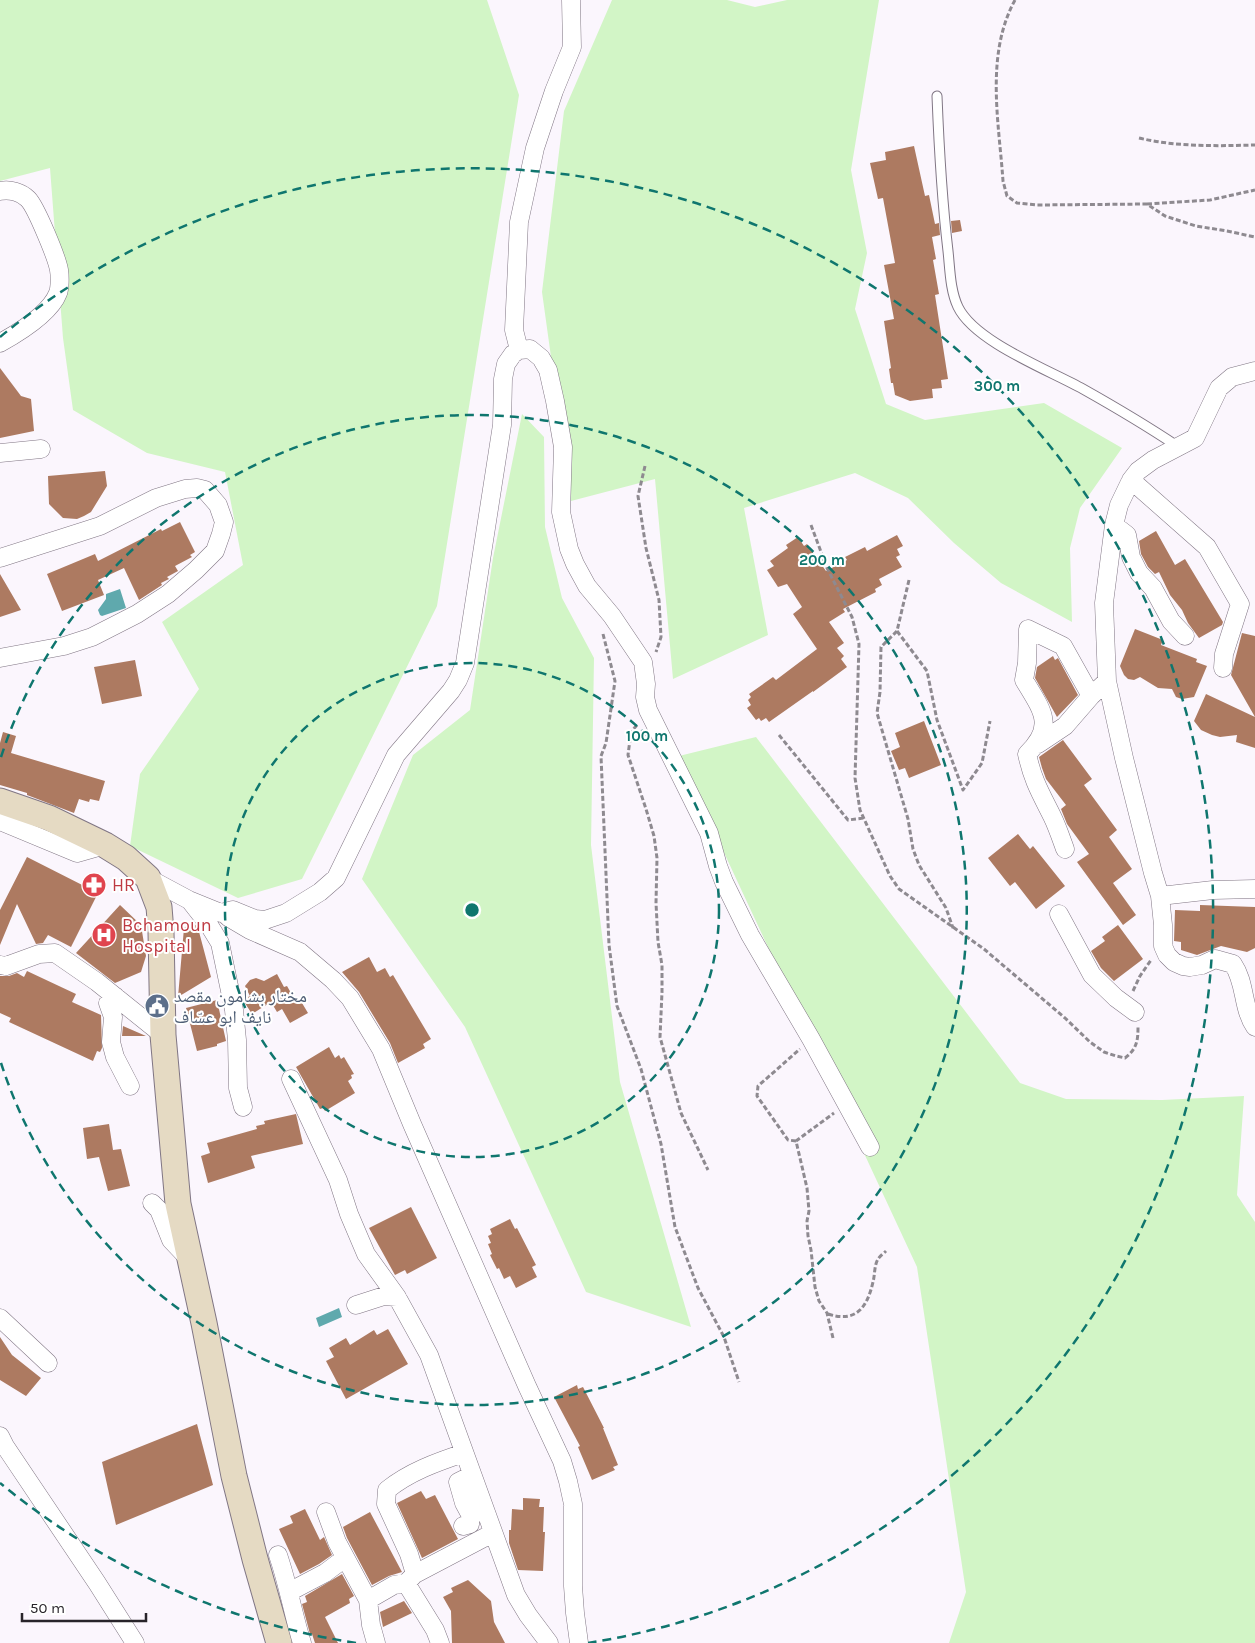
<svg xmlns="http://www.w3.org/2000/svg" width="1255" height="1643" font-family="Karla,'Noto Naskh Arabic',sans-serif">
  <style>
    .green { fill: #d2f5c6 }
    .water { fill: #5fa9ad }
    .building { fill: #ad7a61 }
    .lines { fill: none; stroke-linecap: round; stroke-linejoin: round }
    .service-casing { stroke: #807684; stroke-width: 11 }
    .minor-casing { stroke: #807684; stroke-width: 19 }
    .secondary-casing { stroke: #807684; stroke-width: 27 }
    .path { stroke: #8e8a90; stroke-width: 3; stroke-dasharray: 5 2.5; stroke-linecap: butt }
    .service { stroke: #fff; stroke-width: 9 }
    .minor { stroke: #fff; stroke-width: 18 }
    .secondary { stroke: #e5dac3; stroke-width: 25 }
    .ring { fill: none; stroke: #0f766e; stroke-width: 2.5; stroke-dasharray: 9 6 }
    .labels { text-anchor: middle; stroke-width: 4; stroke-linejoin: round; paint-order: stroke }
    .health-label { font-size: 18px; fill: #be3a42; stroke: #fff; text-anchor: start }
    .service-label { font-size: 18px; fill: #4e5e75; stroke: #fff; text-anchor: start }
    .centre { fill: #0f766e; stroke: #fff; stroke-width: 2.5 }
    .ring-label { font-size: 15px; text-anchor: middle; font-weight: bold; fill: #0f766e; stroke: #fff; stroke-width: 4; stroke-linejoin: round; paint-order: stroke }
  </style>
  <rect width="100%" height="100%" fill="#fbf6fd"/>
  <path class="green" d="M0,0H487L519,95L437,606L302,879L238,898L130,846L140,774L199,689L162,622L243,565L225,472L147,453L73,410L63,338L50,168L0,181Z
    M612,0H727L755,7L787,0H879L851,170L867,253L855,309L886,404L925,420L1044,403L1122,448L1080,508L1070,548L1072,622L1001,583L954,543L908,498L855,473L744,508L768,635L673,679L655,479L571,501L542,292L564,111Z
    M522,414L544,437L545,527L562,598L594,658L591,845L620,1082L691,1327L586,1292L465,1027L362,879L413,755L470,710L493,558Z
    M756,737L1020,1083L1066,1099L1162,1100L1244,1096L1237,1195L1255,1222V1643H949L966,1592L917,1267L679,756Z"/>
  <path class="water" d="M120,589L126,608L102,616L100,615L98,610L106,599V594Z
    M339,1308L342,1317L319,1327L316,1318Z"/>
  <path class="building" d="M914,146L925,196L929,195L935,224L939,223L940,235L932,237L936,259L933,260L939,294L935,295L948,379L941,380L942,388L932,389L933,398L910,401L895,395L893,383H891L889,369L891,368L884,321L894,319L884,265L895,263L883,198L878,199L870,163L886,160L885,152Z
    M960,220L962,231L952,233L951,221Z
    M0,368L21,396L31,399L34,431L0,438Z
    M105,471L107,486L91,512L84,516L77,519L63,518L49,504L48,476Z
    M180,522L195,552L190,555L192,557L175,566L178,571L167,577L169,579L161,583L162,585L139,600L124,568L98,580L104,595L62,611L47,574L95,554L98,561L161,529L162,531Z
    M1156,531L1175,565L1185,559L1223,622L1222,625L1199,638L1188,623L1182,610L1170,595L1159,572L1155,574L1148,567L1141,554L1139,541Z
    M897,535L903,546L897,549L900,555L896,557L902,567L879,579L882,585L875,589L876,592L843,609L845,612L829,622L844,643L837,648L844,656L841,659L847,667L813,692V691L769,722L766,718L761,721L759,718L756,720L747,708L751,705L748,700L751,697L749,694L773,677L776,680L817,649L793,614L802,607L787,584L778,587L767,570L774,566L770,561L788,548L786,545L798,537L804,546L807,544L826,571L847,560L845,557L865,547L867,551Z
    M0,574L21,610L0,617Z
    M1135,629L1163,640L1161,645L1197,659L1196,662L1207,666L1194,697L1182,699L1176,697L1172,689L1158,688L1140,677L1134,680L1128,679L1124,675L1120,666Z
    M1242,633L1255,636V748L1236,742L1237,735L1220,737L1212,735L1201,730L1194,721L1206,694L1255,717L1231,675Z
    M1053,656L1055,660L1058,658L1078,695L1057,717L1035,678L1037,667Z
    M135,660L142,696L102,704L94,667Z
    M924,721L941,765L909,778L905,768L899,770L891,751L900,747L895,733Z
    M3,732L16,736L11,753L105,781L99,801L90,799L89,802L79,799L74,813L27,795V793L0,785V743Z
    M1063,740L1092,779L1084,785L1117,830L1109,837L1132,869L1113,883L1136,915L1123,925L1077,862L1089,854L1067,824L1061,809L1066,805L1046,779L1042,768L1039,757Z
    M1018,834L1030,849L1033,846L1065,886L1036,909L1015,882L1010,886L988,858Z
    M27,857L98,893L71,947L48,935L43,943L36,944L17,904L0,945V910Z
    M120,905L141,925L146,956L141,972L115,983L76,953Z
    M1200,905L1255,907V948L1247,952L1221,946L1197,955L1181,950V942L1174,941L1175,910L1200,911Z
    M193,922L198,928L211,977L178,997L184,928Z
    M1118,925L1143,959L1114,981L1101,968L1091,951L1105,941L1102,937Z
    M369,957L377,972L385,968L390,977L393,975L431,1039L423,1044L425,1048L398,1063L390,1043L359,992L342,972Z
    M27,971L76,994L72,1002L101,1015L102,1048L100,1052L97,1051L93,1061L9,1022L11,1018L0,1013V976H9L17,973L24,977Z
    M277,974L284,987L287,986L295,1000L299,998L308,1013L290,1023L282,1009L277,1012L271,1002L252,1014L243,1000L250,996L245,986L250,980L256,978L264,981Z
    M217,1000L226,1041L217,1044V1046L197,1051L186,1008Z
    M123,1026L146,1036H122Z
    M329,1047L335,1058L339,1055L341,1059L344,1057L354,1074L351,1075L352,1078L348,1081L355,1093L325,1111L323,1108L320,1109L296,1067Z
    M296,1114L303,1144L251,1156L255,1168L208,1183L201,1156L210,1153L207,1143L257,1129L256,1126L265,1124L264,1121Z
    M109,1124L113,1150L121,1149L130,1186L108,1191L99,1157L87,1159L83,1128Z
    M411,1207L437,1258L407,1274L405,1270L395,1275L369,1228Z
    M510,1219L515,1229L517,1228L536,1265L532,1267L537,1277L516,1288L510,1276L504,1279L499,1268L497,1269L490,1255L492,1254L488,1244L491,1243L488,1236L492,1234L490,1229Z
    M388,1329L408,1364L346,1399L326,1361L334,1357L329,1348L346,1338L350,1345L374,1330L377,1335Z
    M0,1337L12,1355L41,1378L26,1396L0,1380Z
    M577,1385L578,1389L583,1387L604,1428H603L618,1465L613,1467L615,1470L592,1480L578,1447L580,1446L554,1397Z
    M197,1424L213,1485L116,1525L102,1462Z
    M421,1491L426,1499L435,1495L458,1539L422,1558L397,1503Z
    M523,1498L540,1499L539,1507H544L543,1532H545L543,1571L518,1570L509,1543V1530H511L512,1509L523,1510Z
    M305,1509L320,1540L324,1537L332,1555L319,1564L300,1574L279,1529L293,1523L290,1516Z
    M370,1512L402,1572L389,1576L372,1585L347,1538L343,1527Z
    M342,1574L354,1596L349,1599L350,1603L325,1617L338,1643H315L312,1634H310L302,1604L307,1602L305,1596Z
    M468,1580L491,1601L494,1622L505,1643H452L451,1611L443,1597L453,1592L451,1588Z
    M404,1601L412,1613L383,1627L380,1612Z"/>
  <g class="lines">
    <defs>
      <path id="service" d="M937,96C939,148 942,200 948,251C950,269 950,290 958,307C975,342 1049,370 1083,389C1115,407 1147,426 1177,446"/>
      <path id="minor" d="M0,191C10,189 21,192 28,199C36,207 57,258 59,270C60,276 60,288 58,293C50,314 18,333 0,343
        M519,350L530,349L541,358L548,370L555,401L563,447L561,512L569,549L575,564L587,586L612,616L643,662L646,684L645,697L648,710L709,833L718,866L724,882L750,935L811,1039L870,1147
        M1255,371L1232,377L1219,388L1195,438L1153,460L1138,471L1131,480L1119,505L1114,525L1104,603L1107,681L1124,758L1153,873L1160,896L1163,925V946L1167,955L1174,962L1183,966L1190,967L1202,965L1215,959L1233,964C1246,983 1242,1008 1255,1027
        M0,453L41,449
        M1131,480L1207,547L1240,604L1224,654L1223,668
        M1114,525L1127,535L1131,557L1139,573L1153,588L1171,621L1185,636
        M0,558L100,526L156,498L185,489L197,488L205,490L218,505L224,522L221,534L215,551L196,570L168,594L137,614L92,637L64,646L0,658
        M1038,744L1065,726L1091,696
        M0,821L77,853L105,845
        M1065,849C1061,838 1057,826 1052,816C1040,792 1033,781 1027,754C1056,726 1042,710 1024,680L1027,663L1028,629L1063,646L1091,696L1107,681
        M148,878L189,900L221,913L233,910L255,919L265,920L286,913L320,892L336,878L396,755L451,691L458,680L465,663L502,425L503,379L506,364L513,354L519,350L514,330L519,222L535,148L554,91L572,47L571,0
        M1160,896L1213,890L1255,889
        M191,902L209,925L220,943L234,1010L237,1040L238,1088L243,1107
        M1059,914L1092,975L1116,998L1135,1012
        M228,917L250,930L300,952L333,980L350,998L381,1049L412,1124L527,1386L562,1461L568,1481L573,1504V1586L575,1613L579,1643
        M0,965L6,966L39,954L55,953L97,982L163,1035
        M115,996L108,1003L113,1017L111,1042L115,1057L130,1086
        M291,1079L338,1180L349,1214L366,1254L397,1297L429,1355L516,1595L528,1615L549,1643
        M152,1203L159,1210L171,1240L189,1259
        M356,1305L384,1296L397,1297
        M0,1318L48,1363
        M0,1436L5,1446L97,1583L135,1643
        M326,1512L337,1542L368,1600
        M463,1526L470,1524L471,1516L464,1503L458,1482L472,1475
        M278,1555C288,1584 293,1614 302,1643
        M415,1574L409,1554L386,1504L387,1490C409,1472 437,1462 464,1453
        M289,1592L325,1573L341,1561
        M376,1643L371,1625L368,1600L394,1585L406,1583
        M440,1643L435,1630L406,1583L415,1574L493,1533"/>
      <path id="secondary" d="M0,801L49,818L105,845L126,858L148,878L159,907L161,932L163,1035L178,1204L204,1323L234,1476L255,1559L279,1643"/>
    </defs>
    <use href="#service" class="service-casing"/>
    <use href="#minor" class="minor-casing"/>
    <use href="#secondary" class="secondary-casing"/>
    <path class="path" d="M1015,0C985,55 999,122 1003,181L1007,196L1017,203L1037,205L1147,204L1165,216L1196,226L1227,231L1255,237
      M1139,138C1177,147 1216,146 1255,145
      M1147,204L1210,200L1255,190
      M645,466L638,496L646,548L659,600L661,637L656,652
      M811,525L827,568L852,617L859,644L855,778L860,810L890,876L899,889L984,949L1065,1018L1090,1042L1104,1052L1116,1056L1125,1058C1137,1049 1138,1040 1138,1027
      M909,580L897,631L881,647L880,692L877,713L908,819L913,849L919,865L946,908L953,928
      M897,631L927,671L937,720L963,790L982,763L990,721
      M603,634L615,681L606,743L601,756L609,945L617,1006L641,1069L661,1144L675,1227L698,1288L724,1337L739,1382
      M637,725L631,732L628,755L646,809L654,836L657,858L656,903L658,942L662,965V992L660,1037L681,1113L708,1170
      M779,735L848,820L864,818
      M1133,991L1140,976L1151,960
      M796,1141L788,1140L757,1096L758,1086L800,1049
      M828,1314C856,1323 867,1308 873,1282C875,1275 874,1266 878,1259C880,1256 884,1253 886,1251
      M833,1338L827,1313L819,1301L815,1287L811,1250L808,1236L807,1221L809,1211L807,1188L796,1141L834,1113"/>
    <use href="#service" class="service"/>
    <use href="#minor" class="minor"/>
    <use href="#secondary" class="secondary"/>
  </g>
  <g class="ring">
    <circle cx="472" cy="910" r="247"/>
    <path d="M1 757A495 495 0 1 1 1 1063"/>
    <path d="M356 1643A742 742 0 0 1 0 1483M0 337A742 742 0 1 1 588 1643"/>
  </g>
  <defs>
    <symbol id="pharmacy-disc" viewBox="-11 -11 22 22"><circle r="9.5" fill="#e0444e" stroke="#fff"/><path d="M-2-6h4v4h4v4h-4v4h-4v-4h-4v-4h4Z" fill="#fff"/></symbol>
    <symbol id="hospital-disc" viewBox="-11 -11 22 22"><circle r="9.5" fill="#e0444e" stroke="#fff"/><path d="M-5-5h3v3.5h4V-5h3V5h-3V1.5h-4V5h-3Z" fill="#fff"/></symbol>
    <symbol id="civic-disc" viewBox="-11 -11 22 22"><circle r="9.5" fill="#5c6f8a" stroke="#fff"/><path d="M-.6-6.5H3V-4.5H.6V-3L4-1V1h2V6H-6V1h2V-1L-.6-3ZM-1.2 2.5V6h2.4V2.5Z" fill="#fff"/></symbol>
  </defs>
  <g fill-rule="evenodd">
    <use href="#pharmacy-disc" x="80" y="871" width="28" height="28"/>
    <use href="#hospital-disc" x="90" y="921" width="28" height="28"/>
    <use href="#civic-disc" x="143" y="992" width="28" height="28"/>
  </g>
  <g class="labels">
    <g class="health-label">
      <text x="112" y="891">HR</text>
      <text x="122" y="931">Bchamoun<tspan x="122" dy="21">Hospital</tspan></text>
    </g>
    <g class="service-label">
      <text x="174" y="1002">مختار بشامون مقصد<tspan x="174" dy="21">نايف ابو عسّاف</tspan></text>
    </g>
  </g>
  <circle cx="472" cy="910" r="8" class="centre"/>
  <g class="ring-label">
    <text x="997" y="391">300 m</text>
    <text x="822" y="565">200 m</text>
    <text x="647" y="741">100 m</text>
  </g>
  <path d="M22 1613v8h124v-8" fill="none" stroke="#28242a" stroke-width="2.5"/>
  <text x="30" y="1613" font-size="15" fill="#28242a" stroke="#ffffff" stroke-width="4" paint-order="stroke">50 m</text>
</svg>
